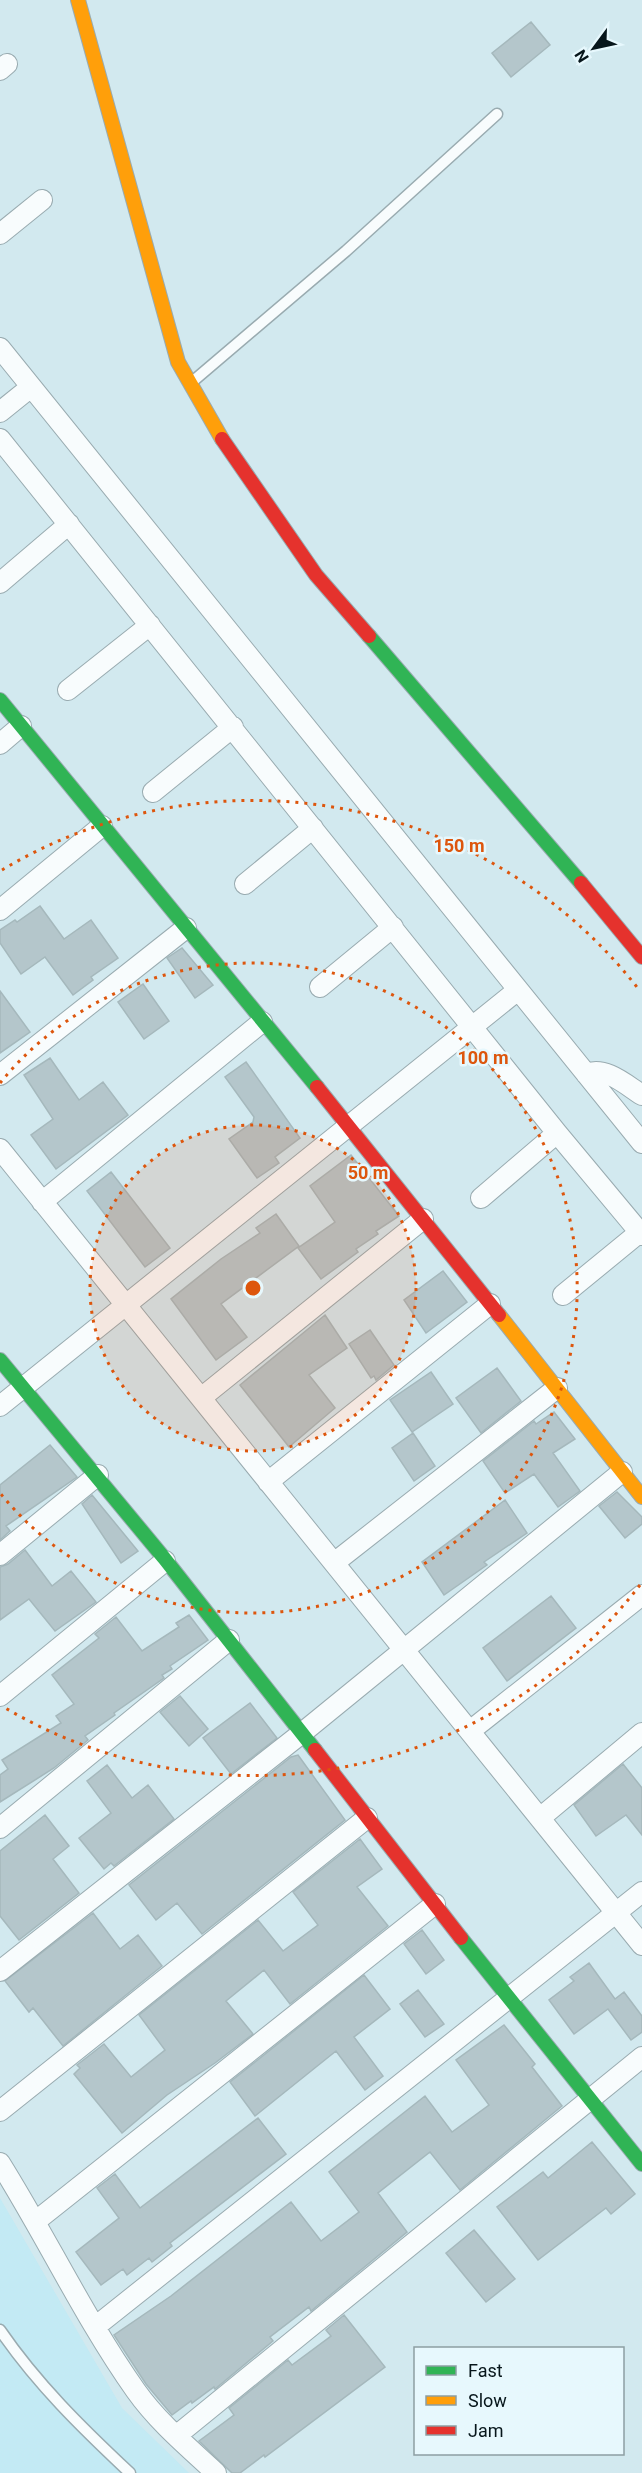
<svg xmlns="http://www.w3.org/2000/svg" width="642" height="2473" font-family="Roboto,sans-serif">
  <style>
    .built { fill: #c3eaf4 }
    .building { fill: #b4c6cb; stroke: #a5b8bc; stroke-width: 1.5 }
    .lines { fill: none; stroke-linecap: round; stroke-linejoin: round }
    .lane-casing { stroke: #99abb0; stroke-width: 13 }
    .street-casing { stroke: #99abb0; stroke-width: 22 }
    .fast-casing { stroke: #99abb0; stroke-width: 16 }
    .slow-casing { stroke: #99abb0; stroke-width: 16 }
    .jam-casing { stroke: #99abb0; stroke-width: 16 }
    .lane { stroke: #f8fcfd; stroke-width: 10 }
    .street { stroke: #f8fcfd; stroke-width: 20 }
    .fast { stroke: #30b455; stroke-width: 14 }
    .slow { stroke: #ff9f0a; stroke-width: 14 }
    .jam { stroke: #e5322d; stroke-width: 14 }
    .ring { fill: none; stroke: #dd560d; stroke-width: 3; stroke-dasharray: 3 6 }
    .centre { fill: #dd560d; stroke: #e7f8fd; stroke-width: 3 }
    .ring-label { font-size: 18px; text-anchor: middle; font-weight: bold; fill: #dd560d; stroke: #e7f8fd; stroke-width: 5; stroke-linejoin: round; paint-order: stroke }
  </style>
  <rect width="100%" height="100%" fill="#d2e9ef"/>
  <path class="built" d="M0,2198L122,2408L189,2473H0Z"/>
  <path class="building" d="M531,22L550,45L511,77L492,53Z
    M40,906L64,939L91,920L118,958L91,977L93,980L73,995L45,957L21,974L0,943V930L15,920L17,922Z
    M182,948L213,985L195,998L167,958Z
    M143,984L169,1021L144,1039L118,1002Z
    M0,991L30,1032L0,1053Z
    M50,1058L79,1100L103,1082L128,1115L56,1169L31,1135L53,1119L24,1075Z
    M246,1062L300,1138L275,1157L279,1163L257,1178L229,1139L253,1122L254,1117L225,1077Z
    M351,1155L399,1216L376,1231L378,1234L356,1249L358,1252L321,1279L298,1248L335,1222L310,1186Z
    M111,1172L170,1248L145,1267L87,1191Z
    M276,1214L299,1246L221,1304L247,1337L216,1360L171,1299L221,1259L260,1233L256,1228Z
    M443,1271L467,1302L426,1333L404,1300Z
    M325,1315L347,1348L309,1375L335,1408L289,1447L240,1385Z
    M370,1330L394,1365L376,1380L374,1376L371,1378L349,1344Z
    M497,1368L521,1401L481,1433L456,1398Z
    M431,1372L453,1404L412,1432L390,1400Z
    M554,1412L575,1439L553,1453L580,1491L558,1507L534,1474L505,1493L483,1461L534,1421L536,1424Z
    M413,1433L435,1466L414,1481L392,1448Z
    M50,1445L77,1477L6,1526L10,1531L0,1540V1485Z
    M617,1492L642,1517V1524L625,1538L599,1506Z
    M92,1495L138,1551L121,1563L82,1504Z
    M505,1500L527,1533L484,1562L487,1565L444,1595L422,1562Z
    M25,1550L52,1586L71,1571L96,1602L55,1631L29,1599L0,1620V1567L8,1564Z
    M551,1596L576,1628L507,1681L483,1648Z
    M189,1615L208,1640L170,1666L172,1669L162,1675L164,1678L114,1713L115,1715L85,1736L88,1740L54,1768L0,1802V1775L8,1769L2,1760L61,1723L56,1716L74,1704L52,1675L99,1638L95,1634L116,1617L142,1651L179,1627L176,1623Z
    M180,1696L208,1729L189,1746L160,1712Z
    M250,1703L277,1738L231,1774L203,1738Z
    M298,1755L345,1820L202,1934L177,1903L156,1920L129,1885L291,1757Z
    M623,1764L642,1788V1835L626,1815L596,1836L574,1805Z
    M107,1765L132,1798L148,1785L174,1819L114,1866L111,1863L104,1869L79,1838L111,1813L87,1781Z
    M45,1815L69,1846L53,1859L79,1893L19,1940L0,1916V1851Z
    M360,1839L382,1869L357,1887L388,1926L290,2004L264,1970L226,2001L253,2034L215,2063L167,2095L122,2133L74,2074L80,2068L77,2065L104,2044L131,2077L165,2050L139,2015L258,1920L283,1951L318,1925L293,1892Z
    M93,1913L120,1949L138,1935L162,1966L63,2046L33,2008L29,2012L5,1981Z
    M422,1930L444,1960L426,1974L404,1944Z
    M589,1963L615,1999L624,1992L642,2016V2032L631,2040L608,2009L574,2034L549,2000L574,1981L570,1977Z
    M364,1975L390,2009L354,2037L383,2076L365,2090L336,2051L255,2116L230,2082Z
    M418,1990L444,2024L425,2037L400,2004Z
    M504,2025L535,2064L532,2067L562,2106L460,2190L430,2152L378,2193L407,2232L311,2311L309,2307L270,2337L273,2341L215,2389L214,2387L192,2403L191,2401L172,2415L146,2384L114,2335L171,2296L291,2202L321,2241L359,2212L329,2172L425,2096L452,2132L489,2105L456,2060Z
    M258,2118L286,2154L170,2243L172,2246L152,2262L149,2258L127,2275L123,2269L101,2285L76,2252L119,2218L97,2188L115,2174L140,2208Z
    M592,2142L635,2194L611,2214L606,2208L538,2260L497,2207L543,2172L548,2178Z
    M474,2230L515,2279L486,2302L446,2253Z
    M344,2315L385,2367L265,2457L264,2455L240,2473H232L199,2441L234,2415L229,2408L288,2360L292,2365L331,2336L326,2330Z"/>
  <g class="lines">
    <defs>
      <path id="lane" d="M192,382L346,251L497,114
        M0,2330C37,2384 82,2428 130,2473"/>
      <path id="street" d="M0,70L7,64
        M0,234L42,200
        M0,348L642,1143
        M0,412L31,387
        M0,439L557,1133L642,1235
        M0,583L69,524
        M68,690L150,625
        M0,744L21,726
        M153,792L233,727
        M245,884L313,828
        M0,910L102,826
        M320,987L393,927
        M586,1074C606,1066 626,1085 642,1095
        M0,1075L186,928
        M0,1149L642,1945
        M481,1198L557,1133
        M42,1202L262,1022
        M563,1295L640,1232
        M201,1398L423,1219
        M0,1406L518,990
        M268,1482L490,1304
        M0,1555L98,1475
        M334,1563L557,1388
        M0,1696L165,1561
        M470,1731L642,1595
        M540,1818L642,1733
        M0,1828L229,1640
        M0,1971L302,1733L622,1472
        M0,2111L367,1818
        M0,2163C47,2238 85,2319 136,2391C158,2422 188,2447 216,2473
        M36,2221L435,1904
        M95,2327L642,1892
        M176,2436L642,2057"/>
      <path id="fast" d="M369,636L581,883
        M0,700L317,1087
        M0,1360L164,1558L315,1750
        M461,1938L642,2164"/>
      <path id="slow" d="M78,0L178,362L222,439
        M499,1315L642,1497"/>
      <path id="jam" d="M222,439L316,575L369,636
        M581,883L642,957
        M317,1087L499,1315
        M315,1750L461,1938"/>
    </defs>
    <use href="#lane" class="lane-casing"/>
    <use href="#street" class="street-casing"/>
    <use href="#fast" class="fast-casing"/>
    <use href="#slow" class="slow-casing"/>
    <use href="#jam" class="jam-casing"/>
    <use href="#lane" class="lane"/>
    <use href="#street" class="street"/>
    <use href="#fast" class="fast"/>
    <use href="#slow" class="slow"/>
    <use href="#jam" class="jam"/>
  </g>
  <circle cx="253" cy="1288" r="163" fill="#dd560d" fill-opacity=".12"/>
  <g class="ring">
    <circle cx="253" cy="1288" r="163"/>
    <path d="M0 1083A325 325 0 1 1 0 1493"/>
    <path d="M640 1585A488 488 0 0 1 2 1706M2 870A488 488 0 0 1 640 991"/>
  </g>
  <circle cx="253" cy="1288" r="9" class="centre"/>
  <g class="ring-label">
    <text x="459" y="852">150 m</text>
    <text x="483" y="1064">100 m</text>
    <text x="368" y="1179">50 m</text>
  </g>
  <rect x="414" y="2347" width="210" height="108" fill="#e7f8fd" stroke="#8d9ea3" stroke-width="1.5"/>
  <rect x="426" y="2366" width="30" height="9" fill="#30b455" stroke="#8d9ea3" stroke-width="1.5"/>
  <text x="468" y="2377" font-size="18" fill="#07161b">Fast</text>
  <rect x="426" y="2396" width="30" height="9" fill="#ff9f0a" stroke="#8d9ea3" stroke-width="1.5"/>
  <text x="468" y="2407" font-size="18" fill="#07161b">Slow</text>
  <rect x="426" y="2426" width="30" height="9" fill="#e5322d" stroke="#8d9ea3" stroke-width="1.5"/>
  <text x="468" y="2437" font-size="18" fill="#07161b">Jam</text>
  <g transform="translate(594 48) rotate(237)" stroke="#e7f8fd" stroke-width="4.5" paint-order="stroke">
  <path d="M0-4.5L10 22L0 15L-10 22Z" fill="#07161b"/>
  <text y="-9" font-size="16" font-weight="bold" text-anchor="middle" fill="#07161b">N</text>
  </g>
</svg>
